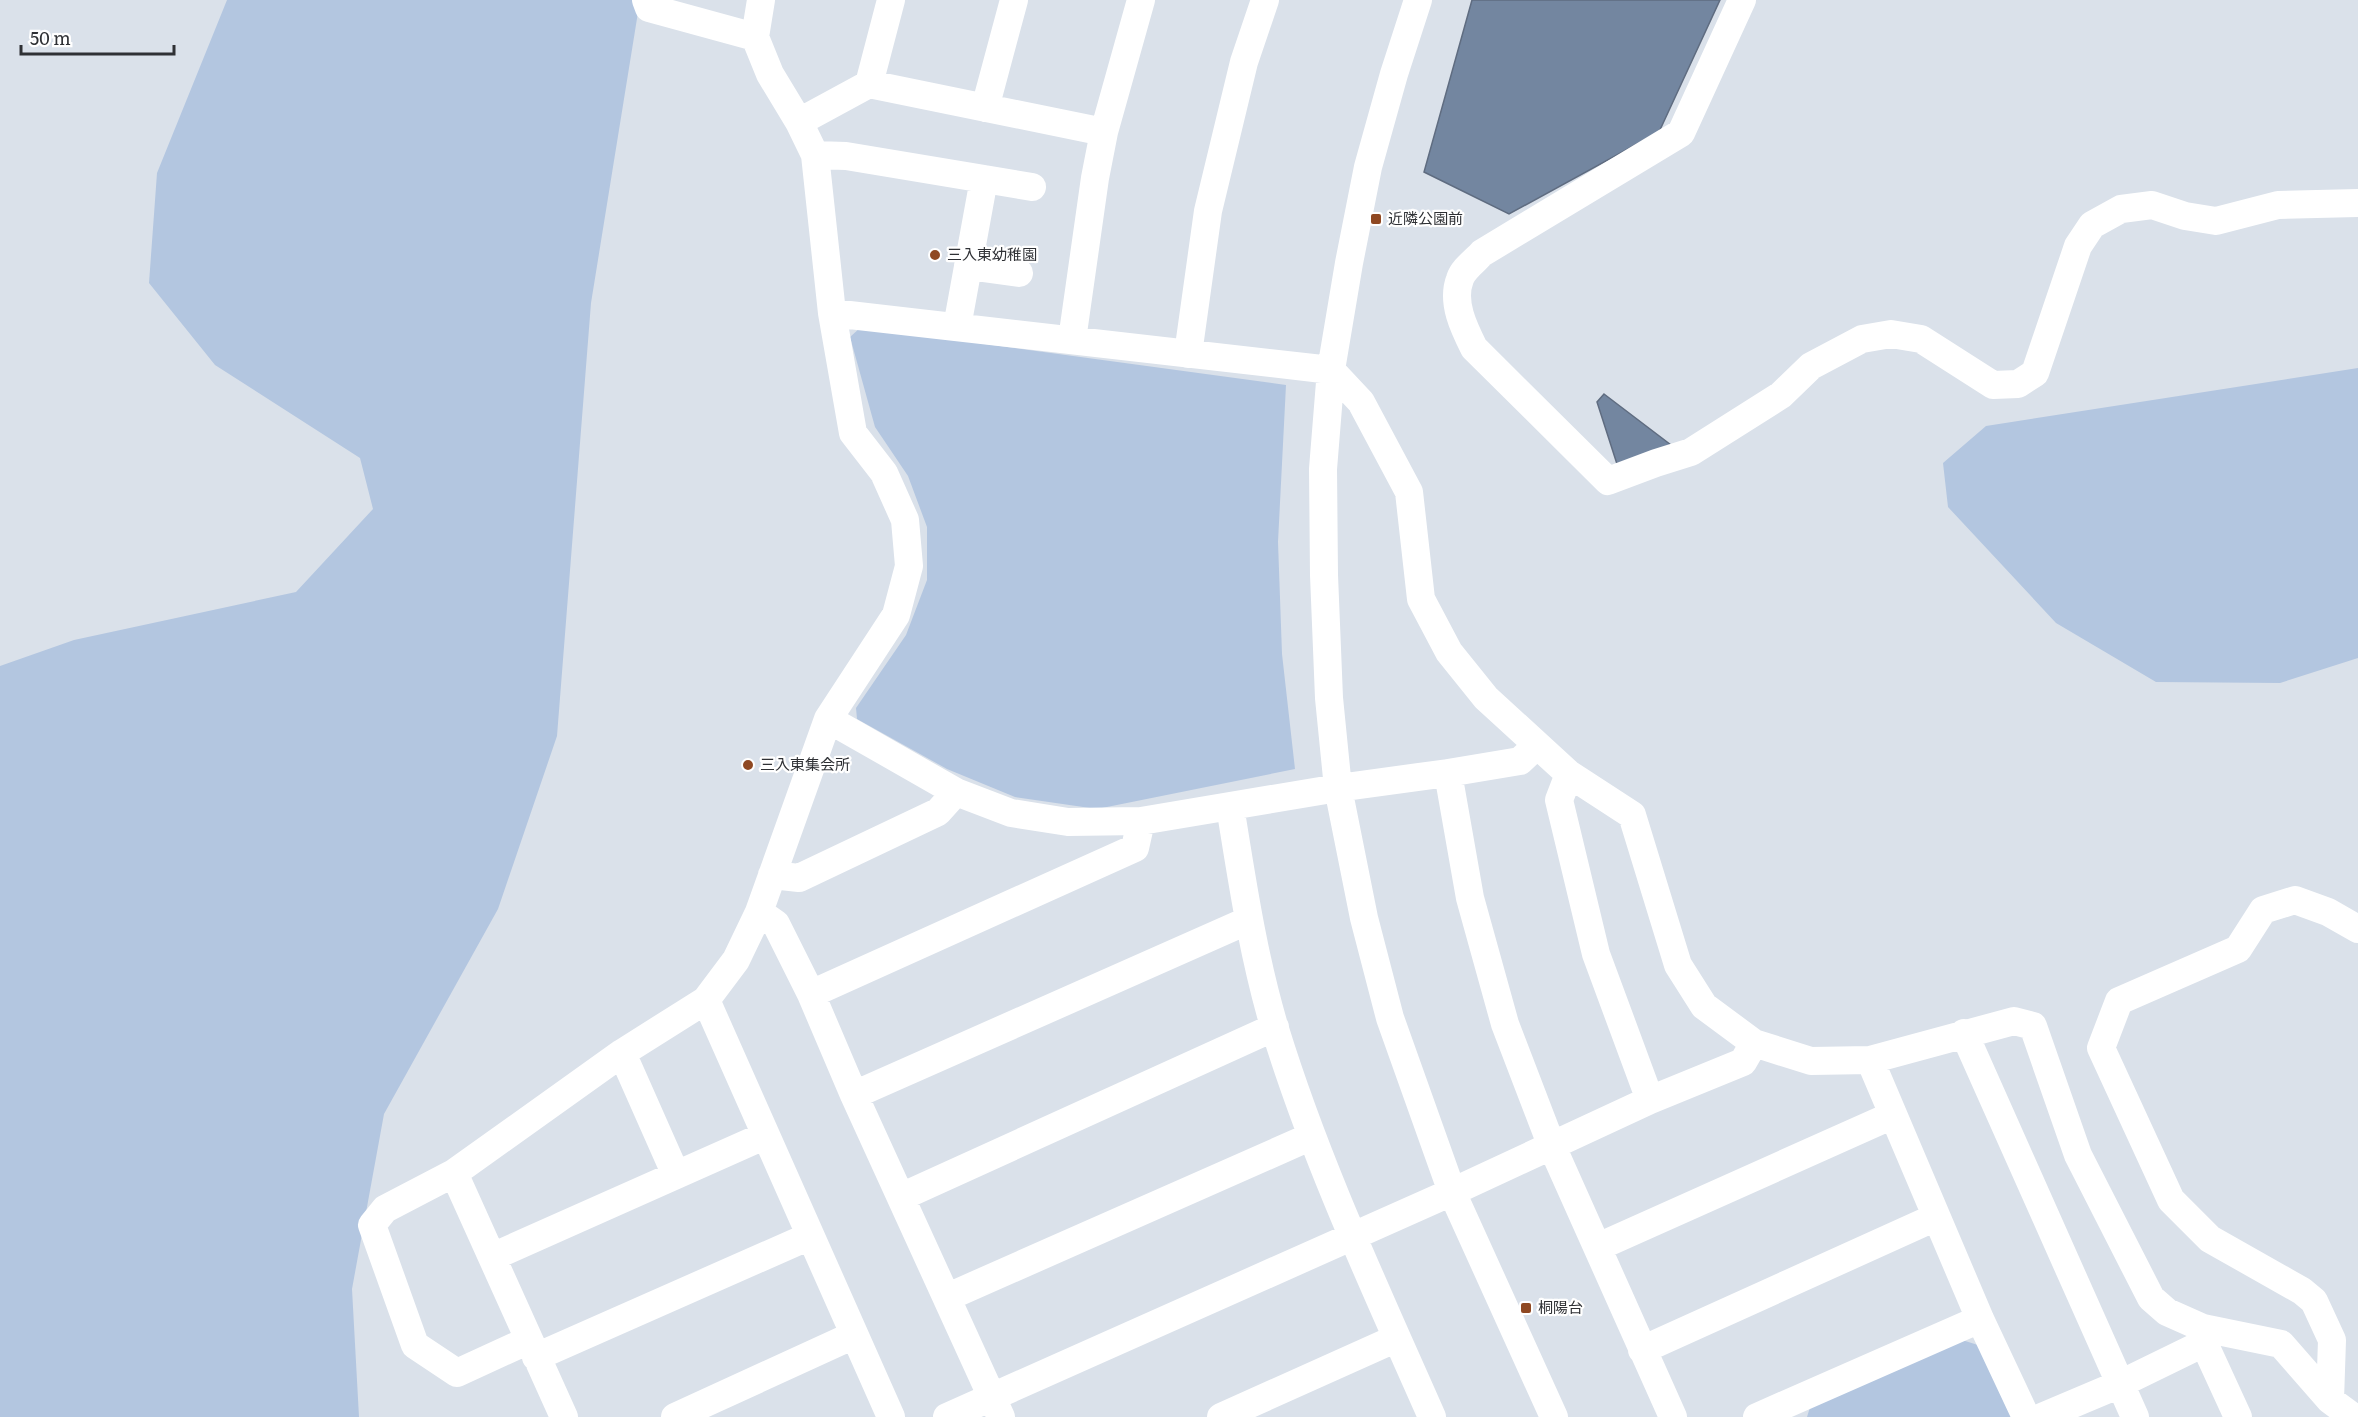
<svg xmlns="http://www.w3.org/2000/svg" width="2358" height="1417" font-family="Literata,'Noto Sans JP',serif">
  <style>
    .green { fill: #b3c6e0 }
    .water { fill: #7386a0; stroke: #5f6c80; stroke-width: 1.5 }
    .lines { fill: none; stroke-linecap: round; stroke-linejoin: round }
    .minor { stroke: #fff; stroke-width: 28 }
    .poi-dot { fill: #8f4822; stroke: #fff; stroke-width: 2 }
    .labels { text-anchor: middle; stroke-width: 4.5; stroke-linejoin: round; paint-order: stroke }
    .poi-label { font-size: 15px; fill: #2f3135; stroke: #fff; text-anchor: start }
  </style>
  <rect width="100%" height="100%" fill="#dae1ea"/>
  <path class="green" d="M227,0H640L591,303L557,736L498,909L384,1114L352,1289L359,1417H0V666L74,640L296,592L373,509L360,458L215,365L149,283L157,173Z
    M861,327L1286,385L1278,542L1282,654L1295,769L1097,809L1015,797L947,769L857,719L856,708L906,635L927,580V527L908,476L875,427L850,337Z
    M2358,368V658L2280,683L2156,682L2056,623L1948,507L1943,463L1986,426Z
    M1962,1340L1978,1345L2011,1417H1807L1811,1404Z"/>
  <path class="water" d="M1472,0H1720L1659,132L1509,214L1424,172Z
    M1604,394L1671,445L1617,464L1597,402Z"/>
  <g class="lines">
    <path class="minor" d="M646,0L649,8L755,37
      M1418,0L1394,74L1368,167L1349,263L1331,370L1323,469L1324,575L1329,698L1338,788L1364,918L1390,1018L1452,1192L1554,1417
      M1742,0L1681,133L1482,253C1476,260 1463,269 1460,279C1451,302 1464,328 1474,348L1608,481L1656,463L1691,452L1781,395L1811,366L1862,339L1891,334L1921,339L1993,385L2018,384L2035,373L2078,246L2092,225L2121,209L2152,205L2185,216L2216,221L2278,205L2358,203
      M869,84L891,0
      M985,108L1014,0
      M799,122L869,84L1104,132
      M815,155L846,156L1032,187
      M968,266L1019,273
      M832,313L1331,370L1361,402L1409,492L1421,599L1449,652L1486,698L1569,774L1632,815L1678,965L1704,1006L1754,1043L1811,1061L1870,1060L2014,1021L2033,1026L2078,1155L2151,1298L2167,1312L2203,1328L2281,1344L2330,1400L2353,1417
      M957,327L984,179
      M1072,340L1095,178L1104,132L1141,0
      M1188,354L1208,211L1244,62L1265,0
      M828,719L956,792L1011,813L1068,822L1141,821L1338,788L1448,773L1520,761L1537,745
      M1448,773L1470,898L1505,1024L1551,1144L1673,1417
      M1569,774L1559,800L1596,954L1650,1100
      M1230,806C1242,880 1253,956 1275,1029C1316,1162 1376,1290 1432,1417
      M772,875L799,878L938,812L956,792
      M759,912L776,924L811,994L854,1095L1001,1417
      M811,994L1135,848L1141,821
      M706,1000L891,1417
      M1964,1033L2135,1417
      M622,1053L676,1175
      M1870,1060L1980,1319L2026,1417
      M854,1095L1249,920
      M454,1173L385,1209L372,1225L415,1345L457,1373L529,1340
      M901,1197L1275,1027
      M1598,1247L1893,1115
      M492,1257L764,1136
      M948,1297L1312,1136
      M2203,1328L2204,1343L2238,1417
      M1642,1350L1936,1217
      M536,1357L810,1236
      M2330,1400L2332,1340L2314,1301L2302,1291L2210,1239L2171,1200L2101,1048L2119,1001L2238,949L2263,910L2295,900L2328,912L2358,929
      M564,1417L454,1173L622,1053L706,1000L736,960L759,912L828,719L896,615L909,566L905,520L884,473L853,433L832,313L815,155L799,122L770,74L755,37L761,0
      M675,1417L854,1335
      M947,1417L1452,1192L1650,1100L1743,1062L1754,1043
      M1221,1417L1397,1338
      M1757,1417L1980,1319
      M2042,1417L2120,1384L2204,1343"/>
  </g>
  <g class="poi-dot">
    <rect x="1370" y="213" width="12" height="12" rx="3"/>
    <circle cx="935" cy="255" r="6"/>
    <circle cx="748" cy="765" r="6"/>
    <rect x="1520" y="1302" width="12" height="12" rx="3"/>
  </g>
  <g class="labels">
    <g class="poi-label">
      <text x="1388" y="224">近隣公園前</text>
      <text x="947" y="260">三入東幼稚園</text>
      <text x="760" y="770">三入東集会所</text>
      <text x="1538" y="1313">桐陽台</text>
    </g>
  </g>
  <path d="M21 45v9h153v-9" fill="none" stroke="#2f3135" stroke-width="3"/>
  <text x="30" y="45" font-size="18" fill="#2f3135" stroke="#ffffff" stroke-width="4.5" paint-order="stroke">50 m</text>
</svg>
